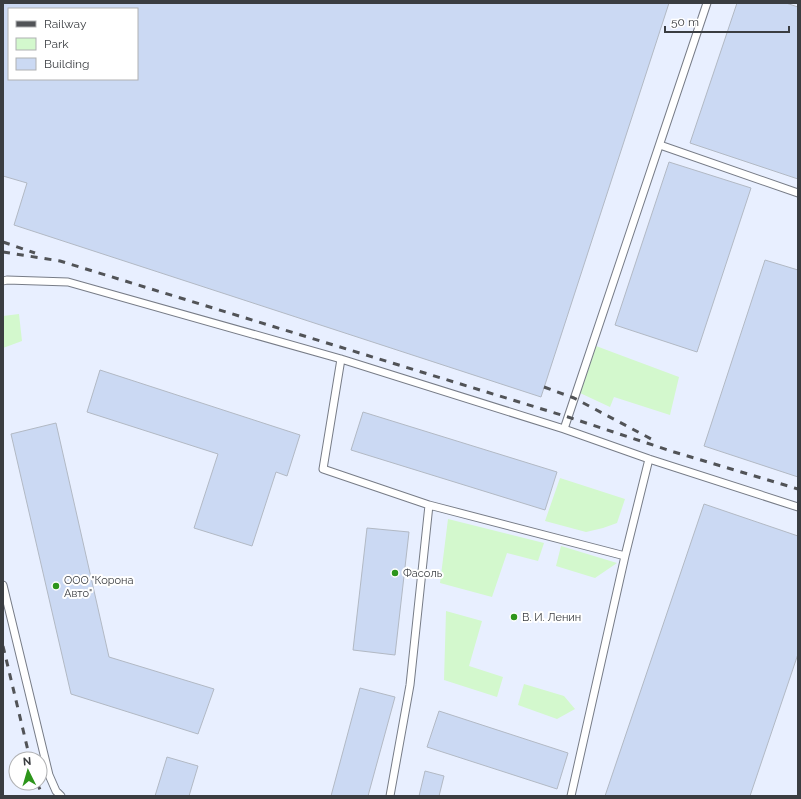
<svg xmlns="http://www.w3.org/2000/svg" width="801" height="799" font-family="Raleway,sans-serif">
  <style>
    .built { fill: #e8efff; fill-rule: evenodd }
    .green { fill: #d3f8cd }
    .building { fill: #cbd9f3; stroke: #b2b9c4; fill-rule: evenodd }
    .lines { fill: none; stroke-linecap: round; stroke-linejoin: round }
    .service-casing { stroke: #777c87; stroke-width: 9 }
    .service { stroke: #fff; stroke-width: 7 }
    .rail { stroke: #515357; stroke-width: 3; stroke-dasharray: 7 7; stroke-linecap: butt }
    .poi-dot { fill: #2d951b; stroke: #fff; stroke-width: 1.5 }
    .labels { text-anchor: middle; stroke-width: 4; stroke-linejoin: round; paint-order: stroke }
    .poi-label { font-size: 11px; fill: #3a3d41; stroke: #fff; text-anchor: start }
  </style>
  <rect width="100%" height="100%" fill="#fafbfd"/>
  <path class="built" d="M3,3H798V796H3ZM9,9H137V79H9ZM16,759H40V783H16Z"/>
  <path class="green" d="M19,314L22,341L3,348V316Z
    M596,346L679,377L670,415L614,397L610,407L580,393Z
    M560,478L625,499L617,523L603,528L586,532L545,521Z
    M448,519L544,543L538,561L507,553L492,597L440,583Z
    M561,546L617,563L595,578L556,566Z
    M446,611L482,621L469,666L503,677L497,697L444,680Z
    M524,684L564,696L575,709L557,719L518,705Z"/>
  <path class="building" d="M3,3H669L541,397L14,225L27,183L3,176ZM9,9H137V79H9Z
    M737,3H786L798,7V179L690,143Z
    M669,162L751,188L697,352L615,325Z
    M765,260L798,270V477L704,446Z
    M100,370L300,435L287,476L276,472L252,546L194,528L218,454L87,412Z
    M363,412L557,472L545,510L351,450Z
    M56,423L109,657L214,689L198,734L71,694L11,434Z
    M704,504L798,536V654L750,796H605Z
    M367,528L409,532L395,655L353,650Z
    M360,688L395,697L368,796H331Z
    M439,711L568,753L557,789L427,747Z
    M167,757L198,766L189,796H155Z
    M425,771L444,776L439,796H419Z"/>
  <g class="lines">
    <defs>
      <path id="service" d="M660,145L798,193
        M3,281L7,280L68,282L341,359L564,429L649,459L798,507
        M341,359L323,469L429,505L410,685L390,796
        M564,429L707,3
        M429,505L625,556
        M3,585L49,775L56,791L61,796
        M571,796L625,556L649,459"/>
    </defs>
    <use href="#service" class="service-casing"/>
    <use href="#service" class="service"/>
    <path class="rail" d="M3,242L35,253
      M3,252L60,261L568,417L674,452L798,489
      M544,387L574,398L655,441
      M3,646L30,759
      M37,783L43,796"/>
  </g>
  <g class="poi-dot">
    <circle cx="395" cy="573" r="4"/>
    <circle cx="56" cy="586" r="4"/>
    <circle cx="514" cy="617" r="4"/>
  </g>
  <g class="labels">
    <g class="poi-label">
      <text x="403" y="577">Фасоль</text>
      <text x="64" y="584">ООО "Корона<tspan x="64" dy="13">Авто"</tspan></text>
      <text x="522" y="621">В. И. Ленин</text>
    </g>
  </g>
  <rect width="801" height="799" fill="none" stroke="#3a3d41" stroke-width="8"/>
  <rect x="8" y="8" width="130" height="72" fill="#ffffff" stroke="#b0b1b3"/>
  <rect x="16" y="21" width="20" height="6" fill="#515357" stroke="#b0b1b3"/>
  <text x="44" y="28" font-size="12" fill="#3a3d41">Railway</text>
  <rect x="16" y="38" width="20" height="12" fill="#d3f8cd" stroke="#b0b1b3"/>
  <text x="44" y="48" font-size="12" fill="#3a3d41">Park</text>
  <rect x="16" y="58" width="20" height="12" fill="#cbd9f3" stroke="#b0b1b3"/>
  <text x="44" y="68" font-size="12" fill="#3a3d41">Building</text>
  <g transform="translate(28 771) rotate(355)"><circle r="19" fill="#ffffff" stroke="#b0b1b3"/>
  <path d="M0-3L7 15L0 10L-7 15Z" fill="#2d951b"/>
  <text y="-6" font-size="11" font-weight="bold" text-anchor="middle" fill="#3a3d41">N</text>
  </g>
  <path d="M665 26v6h124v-6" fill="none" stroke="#3a3d41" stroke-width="2"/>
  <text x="671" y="26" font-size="12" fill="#3a3d41" stroke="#ffffff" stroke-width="3" paint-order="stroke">50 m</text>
</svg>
